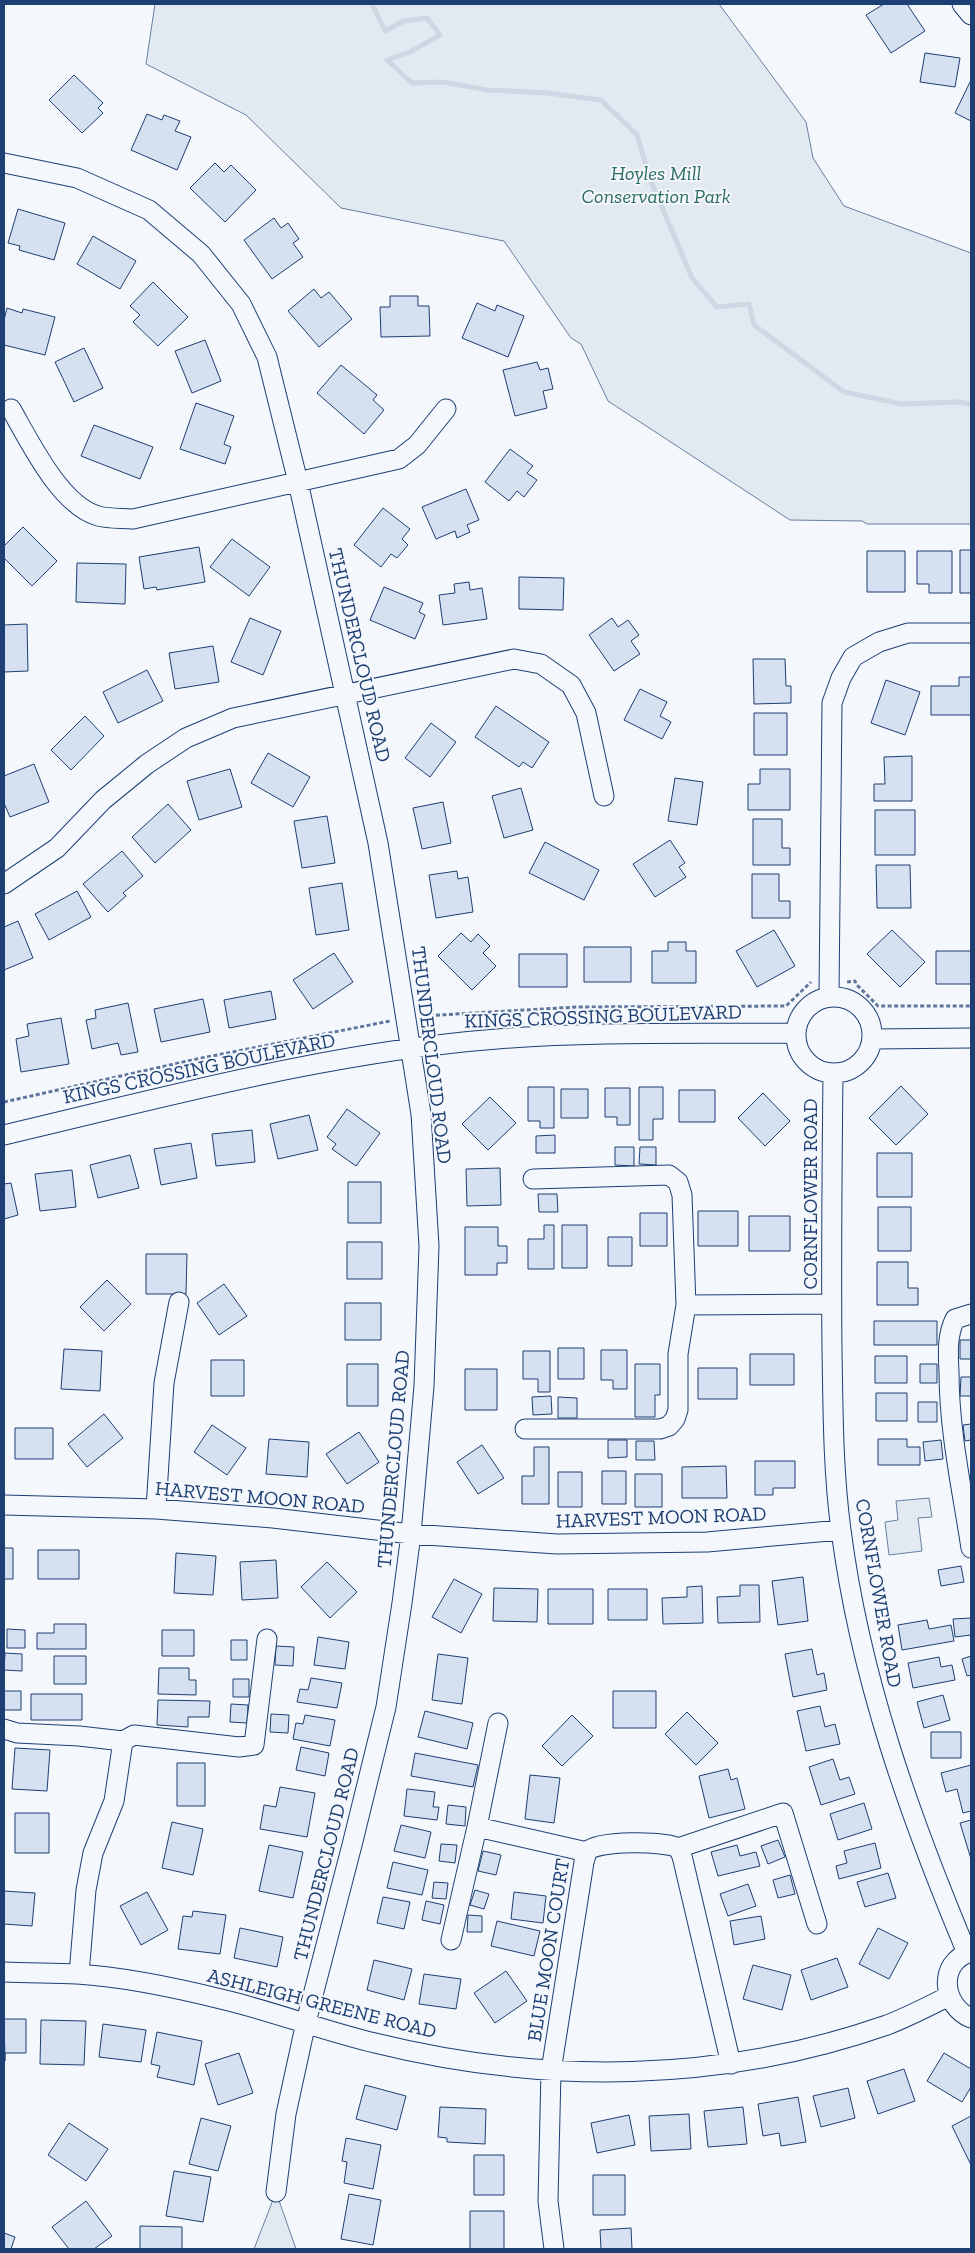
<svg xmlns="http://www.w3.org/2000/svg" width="975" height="2253" font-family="'Zilla Slab',serif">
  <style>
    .green { fill: #e3e9f0; stroke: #687fa3 }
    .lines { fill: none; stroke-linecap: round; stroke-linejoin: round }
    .stream { stroke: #cfd7e4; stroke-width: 5 }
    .building { fill: #d5e0f0; stroke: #1d3f73 }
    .minor-casing { stroke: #1d3f73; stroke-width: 21 }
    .path { stroke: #5e769c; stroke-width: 3; stroke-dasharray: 4 2.5; stroke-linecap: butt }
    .minor { stroke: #f4f7fb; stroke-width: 19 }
    .labels { text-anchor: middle; stroke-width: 4; stroke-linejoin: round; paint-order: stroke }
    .park-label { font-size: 20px; font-style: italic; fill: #2c6c60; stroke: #f4f7fb }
    .street-label { font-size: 20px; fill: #1d3f73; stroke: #f4f7fb }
  </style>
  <rect width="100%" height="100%" fill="#f4f7fb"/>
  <path class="green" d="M155,4H719L806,122L813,158L844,206L971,253V524H867L862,521L790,520L608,401L581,344L571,338L504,241L341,208L246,115L146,64Z
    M929,1498L932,1517L918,1518L922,1551L889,1555L885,1522L898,1520L896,1501Z
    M276,2192L296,2249H254Z"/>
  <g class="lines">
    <path class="stream" d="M372,4L385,31L404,21L427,18L440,35L410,52L387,60L412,83L442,82L488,90L548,93L601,100L637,135L650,179L692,278L717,307L749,304L754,325L844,392L902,404L958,402L971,404"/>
  </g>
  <path class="building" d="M884,4H907L925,31L891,53L866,15Z
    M925,53L960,58L955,87L920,82Z
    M74,75L103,103L98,108L103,113L82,133L49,100Z
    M970,82H971V121L955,113Z
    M147,114L162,120L164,115L180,121L175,131L191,137L177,170L131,150Z
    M215,163L224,172L231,165L256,190L225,222L190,188Z
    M18,209L65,223L54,260L19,250L20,246L8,243Z
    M274,218L281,228L288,223L299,239L293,243L303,257L272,279L244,240Z
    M93,236L136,261L120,289L77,264Z
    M153,282L188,317L158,346L133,322L140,315L130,306Z
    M314,289L321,298L329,292L352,319L319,347L288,311Z
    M390,296H418V306H429L430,336L381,337L380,307H390Z
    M477,303L495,311L497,305L524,316L508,357L462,338Z
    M7,308L22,313L23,309L55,317L45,355L4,345V320Z
    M205,340L221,381L192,393L175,351Z
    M84,348L103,388L74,402L55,362Z
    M537,362L540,370L548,368L553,389L543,391L547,408L515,416L503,370Z
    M341,365L377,395L373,400L384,410L364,434L317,393Z
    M196,403L234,416L224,444L231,447L225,464L180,449Z
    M94,425L153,447L140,479L81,456Z
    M510,449L533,466L527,473L537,480L524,497L517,491L509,501L485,482Z
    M466,489L479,520L467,525L470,532L457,538L455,531L436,539L422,507Z
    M383,508L410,529L402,539L408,545L397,558L391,554L381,567L354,545Z
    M23,527L57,561L32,586L4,558V546Z
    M232,539L270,567L249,596L210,567Z
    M199,547L205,582L157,590L156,587L144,589L139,557Z
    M960,550H971V593H960Z
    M867,551H905V592H867Z
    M917,551H952V593H929V584H917Z
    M77,563L126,564L125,604L76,602Z
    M519,577L564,578L563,610L519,609Z
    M469,582L470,590L482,588L487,619L443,625L439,595L455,593L454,584Z
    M384,587L423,603L419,612L425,615L415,639L370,620Z
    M250,618L281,631L263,675L231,662Z
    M612,618L618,627L628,620L639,635L631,641L640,654L614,671L589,635Z
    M27,624L28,671L4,672V625Z
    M213,646L219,682L175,689L169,653Z
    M753,659H785L786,686H791V703L754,704Z
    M147,670L163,701L118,723L103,692Z
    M959,677H971V715H931V686H959Z
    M886,680L920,692L905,735L871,723Z
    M640,689L667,702L660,716L671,722L662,739L624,720Z
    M496,706L549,742L532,768L523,762L519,767L475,737Z
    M754,713H787V755H754Z
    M85,716L104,736L71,770L51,750Z
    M431,723L456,742L430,777L405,758Z
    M268,753L310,777L293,807L251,783Z
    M912,756V801H874V784H885L884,757Z
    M34,764L49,802L10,817L4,803V776Z
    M230,769L242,807L199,820L187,781Z
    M760,769H790V810H748V784H760Z
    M675,778L703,782L697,825L668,821Z
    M521,788L533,830L504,838L492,796Z
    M443,802L451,843L422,849L413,808Z
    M168,804L191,830L155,863L132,837Z
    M875,810H915V855H875Z
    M327,816L335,863L302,868L294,821Z
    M753,819H782V848H790V865H753Z
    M670,840L685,863L679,867L686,877L655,897L633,864Z
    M545,842L599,870L584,900L529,873Z
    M122,851L143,876L123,893L126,896L108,912L83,884Z
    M876,865H910L911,908H877Z
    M457,871L458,879L468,877L473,912L436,918L429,875Z
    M752,874H779V901H790V918H752Z
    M342,883L349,930L316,935L309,888Z
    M77,891L91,917L49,940L35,914Z
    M18,921L33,958L4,970V927Z
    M774,930L795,966L757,987L736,951Z
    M892,930L925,962L900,987L867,954Z
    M461,933L471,942L478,934L490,946L483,953L496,966L472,990L438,956Z
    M668,942H686V951H696V983H652V951H668Z
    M584,947H631V982H584Z
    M936,951H971V984H936Z
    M334,953L353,982L313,1009L293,980Z
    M519,954H567V987H519Z
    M271,991L276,1019L229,1028L224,1000Z
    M203,999L210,1032L161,1042L154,1009Z
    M128,1003L138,1052L121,1055L118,1043L92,1049L86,1020L96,1018L95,1010Z
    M61,1018L69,1064L21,1072L16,1039L29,1036L27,1024Z
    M901,1086L928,1114L896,1145L869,1118Z
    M528,1087H554V1128H540V1121H528Z
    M639,1087H663V1119H653V1140H639Z
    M605,1088H630V1125H617V1117H605Z
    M561,1089H588V1118H561Z
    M679,1090H715V1122H679Z
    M763,1093L790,1121L765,1146L738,1118Z
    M490,1097L516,1123L488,1150L462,1124Z
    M347,1109L380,1133L356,1166L332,1149L336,1144L327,1137Z
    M309,1115L318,1150L278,1159L270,1124Z
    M252,1130L255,1162L216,1166L212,1134Z
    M555,1135V1153H536V1136Z
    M191,1143L197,1178L161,1185L154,1149Z
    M615,1147H634V1166L615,1165Z
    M640,1147H656V1165L639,1164Z
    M877,1153H912V1197H877Z
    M130,1155L139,1188L98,1198L90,1165Z
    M500,1168L501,1205L467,1206L466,1169Z
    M72,1170L76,1207L40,1211L35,1174Z
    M348,1182H381V1223H348Z
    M11,1183L18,1215L4,1219V1184Z
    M538,1194H557L558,1212H539Z
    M878,1207H911V1251H878Z
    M698,1211H738V1246H698Z
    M640,1213H667V1246H640Z
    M749,1216H790V1251H749Z
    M544,1225H554V1269H528V1239H544Z
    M562,1225H587V1268H562Z
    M465,1227H498V1246H507V1263H497V1275H465Z
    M608,1237H632V1266H608Z
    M347,1242H382V1279H347Z
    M146,1254H187L186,1294H146Z
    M877,1262H908V1288H918V1305H877Z
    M107,1280L131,1304L104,1331L80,1307Z
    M224,1284L247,1316L219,1335L197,1303Z
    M345,1303H381V1340H345Z
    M874,1321H937V1345H874Z
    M960,1340H971V1359H960Z
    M558,1348H584V1379H558Z
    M64,1349L102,1351L100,1391L61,1389Z
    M601,1350H627V1389H613V1380H601Z
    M523,1351H550V1392H538V1379H523Z
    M750,1354H794V1385H750Z
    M875,1356H907V1383H875Z
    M211,1360H244V1396H211Z
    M347,1364H378V1406H347Z
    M635,1364H660V1395H655V1417H635Z
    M920,1364H937V1383H920Z
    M698,1368H737V1399H698Z
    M465,1369H497V1410H465Z
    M961,1377H971V1396H960Z
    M876,1393H907V1421H876Z
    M551,1396L552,1414L533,1415L532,1397Z
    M558,1397L577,1398V1418H558Z
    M918,1402H937V1422H918Z
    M104,1414L123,1438L87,1467L68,1444Z
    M971,1424V1440L965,1441L963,1425Z
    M212,1425L246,1448L227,1475L194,1452Z
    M15,1428H53V1459H15Z
    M359,1432L379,1462L347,1484L326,1454Z
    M269,1439L309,1442L307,1477L266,1474Z
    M878,1439H907V1447H920V1465H878Z
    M608,1440H627V1457L608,1458Z
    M941,1440L943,1459L925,1461L923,1442Z
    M636,1441H654L655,1460H636Z
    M482,1445L504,1478L478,1494L457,1462Z
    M534,1447H549V1504H522V1476H534Z
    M755,1461H795V1488H773V1495H755Z
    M726,1466L727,1498H682V1467Z
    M602,1471H626V1504H602Z
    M558,1472H582V1507H558Z
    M635,1474H662V1507H635Z
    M4,1548H13V1579H4Z
    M38,1550H79V1579H38Z
    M176,1553L216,1556L213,1595L174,1593Z
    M276,1560L278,1598L242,1600L240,1562Z
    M327,1562L357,1592L330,1618L301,1587Z
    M961,1566L964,1582L941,1586L938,1570Z
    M803,1577L808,1621L778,1625L772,1581Z
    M454,1579L482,1594L461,1633L432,1617Z
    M740,1585H759L760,1622L718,1623L717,1597L740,1596Z
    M702,1586L703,1623L663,1624L662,1598L687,1597V1587Z
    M494,1588L538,1589L537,1622L493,1621Z
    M548,1589H593V1624H548Z
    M608,1589H647V1620H608Z
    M971,1618V1635L955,1637L953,1619Z
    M927,1620L929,1629L951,1625L954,1641L902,1650L898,1625Z
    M54,1624H86V1649H37V1633H54Z
    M7,1629L25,1630V1648H7Z
    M162,1630H194V1656H162Z
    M318,1637L349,1642L345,1669L314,1665Z
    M231,1640H247V1660H231Z
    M276,1646L294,1647L293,1666L275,1665Z
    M812,1649L817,1675L824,1673L827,1690L793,1697L785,1654Z
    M5,1653L22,1654V1671L4,1670Z
    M438,1654L468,1658L462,1704L432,1700Z
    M54,1656H86V1684H54Z
    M971,1656V1675L967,1676L962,1659Z
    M939,1657L941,1667L952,1665L955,1680L913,1688L908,1663Z
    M159,1668H189V1680H196V1695L158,1694Z
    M311,1678L342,1683L337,1708L297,1702L300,1689L308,1690Z
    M233,1679H249V1697H233Z
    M4,1691H21V1710H4Z
    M613,1691H656V1728H613Z
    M31,1694H82V1720H31Z
    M943,1695L950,1720L924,1728L917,1702Z
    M158,1700L210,1701L209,1717H188V1727L157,1725Z
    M231,1704L248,1705L247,1723L230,1722Z
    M820,1706L825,1727L835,1724L840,1744L806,1751L797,1711Z
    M425,1711L473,1723L467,1749L418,1737Z
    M687,1712L718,1743L696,1765L665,1734Z
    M271,1714L289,1715L288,1733L270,1732Z
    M305,1715L335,1720L330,1746L293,1739L296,1723L303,1724Z
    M572,1715L593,1736L562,1766L542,1746Z
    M931,1732H961V1758H931Z
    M301,1747L329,1753L325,1776L296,1770Z
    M15,1748L50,1750L47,1791L12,1789Z
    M415,1753L478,1765L473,1787L411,1776Z
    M833,1759L840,1780L849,1777L855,1794L821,1805L809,1767Z
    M177,1763H205V1806H177Z
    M971,1765V1811L963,1813L957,1789L946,1792L941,1773Z
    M728,1769L731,1780L737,1778L745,1809L709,1818L699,1776Z
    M530,1775L560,1778L554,1823L525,1819Z
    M280,1787L315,1793L307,1837L260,1829L264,1805L276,1807Z
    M407,1789L435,1792L433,1807H439L437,1820L404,1816Z
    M864,1803L872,1829L838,1840L830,1814Z
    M448,1805L466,1807L465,1826L446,1824Z
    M15,1813H49V1853H15Z
    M971,1820V1859L960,1823Z
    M172,1822L203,1829L193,1875L162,1868Z
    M401,1825L431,1832L425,1858L394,1851Z
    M778,1840L785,1857L768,1864L761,1846Z
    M875,1843L881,1868L839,1879L836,1866L847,1863L844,1851Z
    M441,1844L457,1845L455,1863L439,1861Z
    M269,1845L303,1852L293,1898L259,1891Z
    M737,1845L740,1856L756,1852L760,1866L718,1876L711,1852Z
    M483,1851L501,1855L496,1875L478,1871Z
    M393,1862L428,1870L422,1895L387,1888Z
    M888,1873L896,1898L865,1907L857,1882Z
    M790,1875L795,1894L778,1898L773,1880Z
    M434,1882L448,1883L446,1899L432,1898Z
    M748,1884L756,1906L728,1916L720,1894Z
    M475,1890L489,1894L484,1909L470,1905Z
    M4,1891L35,1893L32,1926L4,1924Z
    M147,1892L168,1930L141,1945L120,1906Z
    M514,1892L546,1896L543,1923L511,1919Z
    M383,1897L410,1902L404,1929L377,1923Z
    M426,1901L444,1905L440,1924L422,1920Z
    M193,1911L226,1915L220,1954L178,1949L183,1916L192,1917Z
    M468,1915L482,1916V1932H467Z
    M761,1916L765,1939L734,1945L730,1921Z
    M497,1921L540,1931L534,1956L491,1946Z
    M240,1928L283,1937L277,1967L234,1958Z
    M878,1928L908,1943L889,1979L859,1964Z
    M837,1958L848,1987L811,2000L801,1970Z
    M374,1960L412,1969L404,2000L367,1990Z
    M753,1965L791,1975L782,2010L743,1999Z
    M506,1971L527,2001L495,2023L474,1993Z
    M424,1974L461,1979L456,2009L419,2004Z
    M4,2019H26V2053H5V2061Z
    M41,2020L86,2021L84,2065L40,2064Z
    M103,2024L146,2030L141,2062L99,2057Z
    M157,2032L202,2041L194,2085L157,2077L160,2066L151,2064Z
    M239,2053L253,2093L218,2105L205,2064Z
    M944,2053L971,2069V2087L962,2102L927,2081Z
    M904,2069L915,2101L878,2114L867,2081Z
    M365,2085L406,2096L397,2130L356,2119Z
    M848,2088L855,2118L821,2127L813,2096Z
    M798,2097L806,2142L781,2146L779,2133L763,2136L758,2104Z
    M440,2107L486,2109L485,2144L447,2142V2138L438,2137Z
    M743,2107L747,2144L708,2147L704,2111Z
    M689,2114L691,2149L651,2151L649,2116Z
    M629,2115L635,2145L597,2153L591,2123Z
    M971,2116V2165L952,2126Z
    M201,2118L231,2126L218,2171L189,2164Z
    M69,2123L108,2149L86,2181L48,2155Z
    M346,2138L381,2145L373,2189L344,2183L347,2162L342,2161Z
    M474,2155H504V2195H474Z
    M174,2171L211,2177L203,2222L166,2216Z
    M593,2175H625V2215H593Z
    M349,2194L381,2200L373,2245L341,2239Z
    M86,2201L112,2236L94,2249H69L52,2227Z
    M470,2211H504V2249H470Z
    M140,2226L182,2227V2249H140Z
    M631,2228L632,2249H601L600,2230Z
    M4,2233L15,2237L11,2249H4Z"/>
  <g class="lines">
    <defs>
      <path id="minor" d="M962,4L971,15
        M4,163L77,178L149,210L201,254L241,304L267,357L298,482L378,843L421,1114L429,1246L424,1386L411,1534L402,1603L386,1707L352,1845L306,2022L286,2114L276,2192
        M11,409C30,442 60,505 98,516C109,519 122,518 133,519L399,459L417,445L446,409
        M4,884L57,848L103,800L147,764L186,738L233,718L514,659L541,664L571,685L586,713L604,796
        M829,996L832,703L841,678L853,657L879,642L908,633H971
        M796 1035a38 38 0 1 1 76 0a38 38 0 1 1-76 0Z
        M873,1039L971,1038
        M833,1074C832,1166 831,1258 832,1350C833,1410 833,1471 841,1530C860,1678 910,1817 967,1953
        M4,1135C166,1097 329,1052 497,1039C595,1031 695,1034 794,1033
        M686,1305L832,1304
        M971,1314L955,1319C947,1335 948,1353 949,1372C949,1431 962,1489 971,1548
        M525,1429H660L669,1426L675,1419L678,1410V1354L686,1305L682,1195L678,1182L669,1175L533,1179
        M4,1505L156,1509L273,1518L411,1534L557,1544L707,1542L841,1530
        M156,1509L164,1383L179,1302
        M4,1729L17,1733L79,1736L123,1741
        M477,1827L498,1723
        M678,1848L783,1813L817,1924
        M451,1940L477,1827L587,1852
        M971,1952C937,1962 942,2006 971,2018
        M4,1972C28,1973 52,1973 77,1974C126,1977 177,1988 225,2000C275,2012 324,2031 375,2043C545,2085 721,2083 887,2025C908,2017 929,2006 949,1996
        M79,1974L86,1890L93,1853L114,1801L123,1741L134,1735L239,1747L254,1745L267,1639
        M554,2249L548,2201L551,2071L584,1862C585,1859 586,1854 588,1851C598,1840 666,1841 678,1848L682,1856L731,2064"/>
    </defs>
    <use href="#minor" class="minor-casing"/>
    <path class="path" d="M847,982L855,981L856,984L878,1006H971
      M423,1016L577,1007L786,1006L811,982
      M4,1102L197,1059L390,1021"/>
    <use href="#minor" class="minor"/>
  </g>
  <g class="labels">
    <g class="park-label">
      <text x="656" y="180">Hoyles Mill<tspan x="656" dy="23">Conservation Park</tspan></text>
    </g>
    <g class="street-label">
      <text transform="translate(360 655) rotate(77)" y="7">THUNDERCLOUD ROAD</text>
      <text transform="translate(603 1016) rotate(-2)" y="7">KINGS CROSSING BOULEVARD</text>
      <text transform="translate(432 1055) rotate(83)" y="7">THUNDERCLOUD ROAD</text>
      <text transform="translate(199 1068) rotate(-12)" y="7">KINGS CROSSING BOULEVARD</text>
      <text transform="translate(810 1194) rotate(-90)" y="7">CORNFLOWER ROAD</text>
      <text transform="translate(393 1459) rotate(-85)" y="7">THUNDERCLOUD ROAD</text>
      <text transform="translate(260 1497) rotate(5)" y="7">HARVEST MOON ROAD</text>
      <text transform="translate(661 1517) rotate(-2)" y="7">HARVEST MOON ROAD</text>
      <text transform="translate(879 1593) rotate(80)" y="7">CORNFLOWER ROAD</text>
      <text transform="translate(326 1854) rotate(-76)" y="7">THUNDERCLOUD ROAD</text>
      <text transform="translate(548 1950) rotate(-81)" y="7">BLUE MOON COURT</text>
      <text transform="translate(322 2003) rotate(14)" y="7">ASHLEIGH GREENE ROAD</text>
    </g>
  </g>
  <rect width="975" height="2253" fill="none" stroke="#1d3f73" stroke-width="10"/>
</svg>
